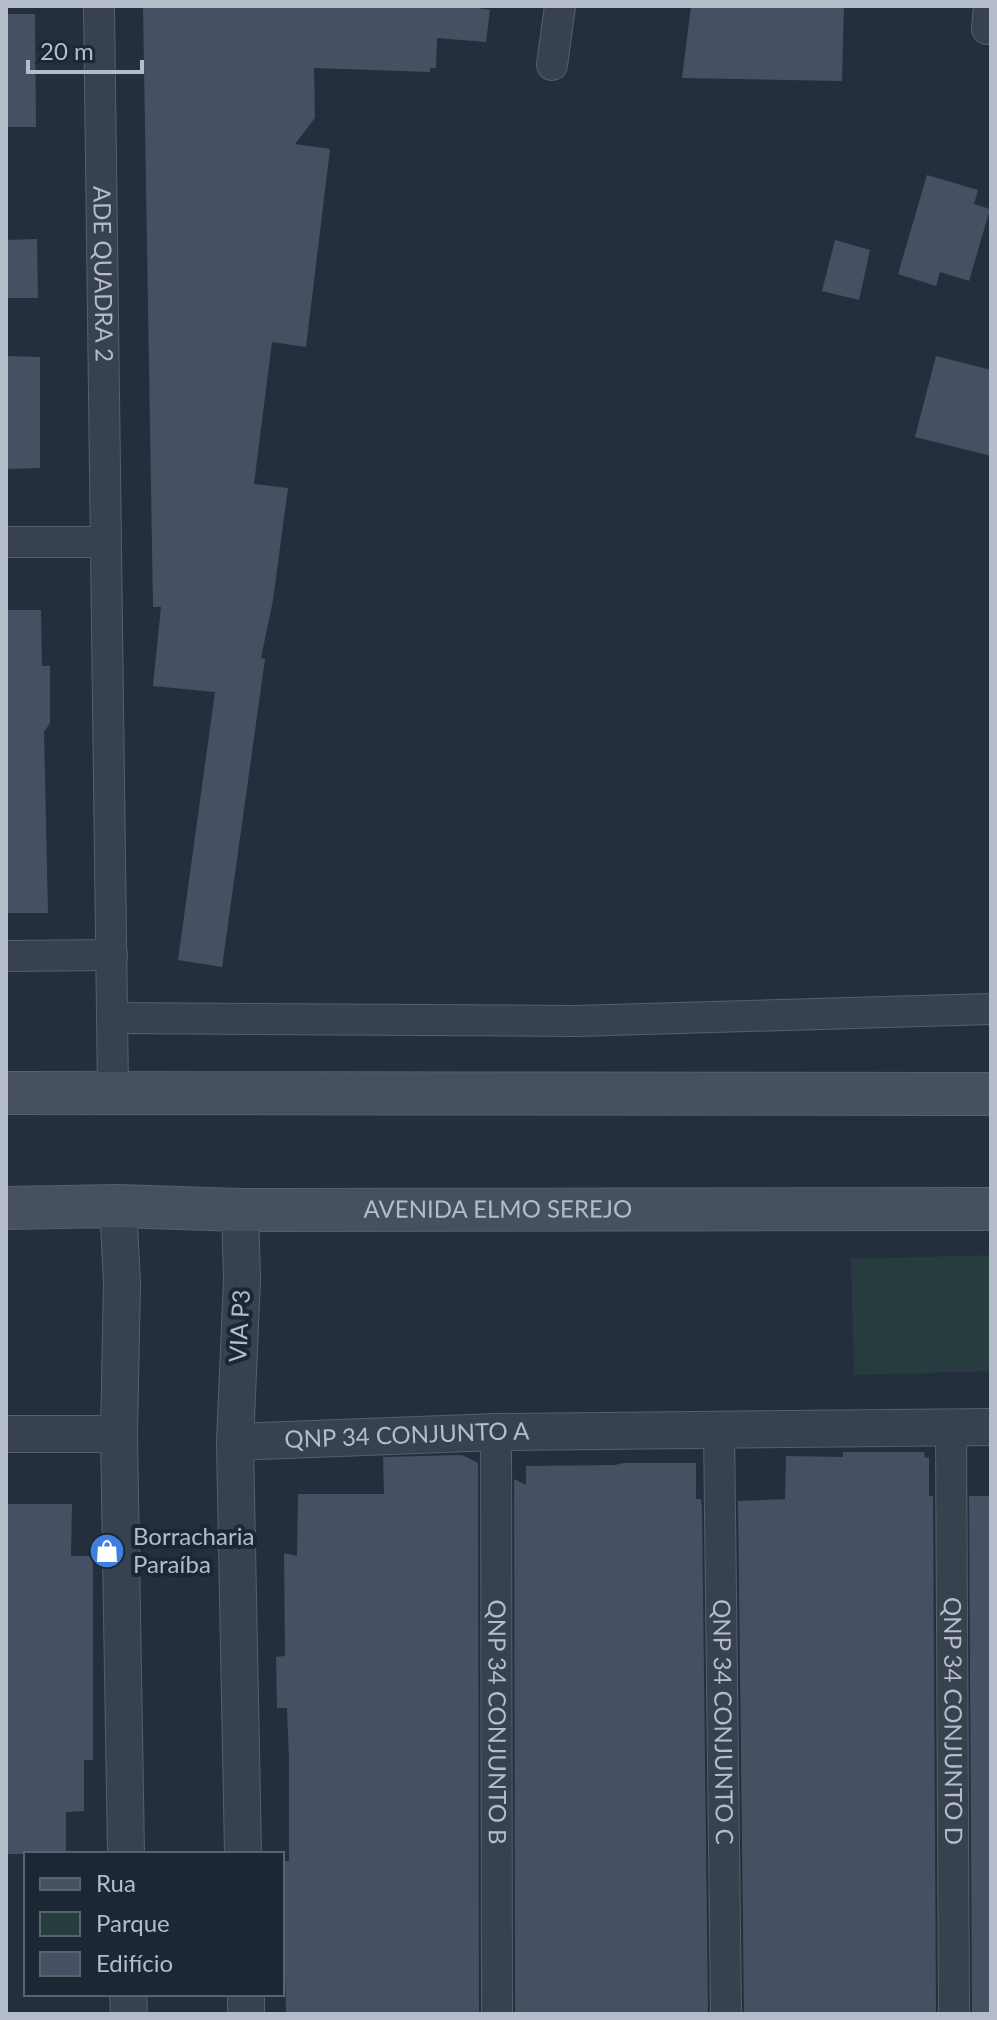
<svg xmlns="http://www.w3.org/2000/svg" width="997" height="2020" font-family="Lato,sans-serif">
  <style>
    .green { fill: #263c3f }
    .building { fill: #455162 }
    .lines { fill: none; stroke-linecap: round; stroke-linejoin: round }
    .minor-casing { stroke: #565f6c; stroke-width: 32 }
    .tertiary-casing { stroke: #565f6c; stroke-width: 38 }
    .secondary-casing { stroke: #565f6c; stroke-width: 44 }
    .minor { stroke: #38414e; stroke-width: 30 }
    .tertiary { stroke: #38414e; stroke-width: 36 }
    .secondary { stroke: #465061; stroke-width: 42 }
    .labels { text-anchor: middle; stroke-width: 8; stroke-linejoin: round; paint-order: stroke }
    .street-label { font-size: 24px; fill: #b4bcc9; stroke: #1d2633 }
    .poi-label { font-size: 24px; fill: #b4bcc9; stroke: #1d2633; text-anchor: start }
  </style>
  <rect width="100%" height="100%" fill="#242f3e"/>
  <path class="green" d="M991,1255V1371L854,1375L851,1259Z"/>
  <path class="building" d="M143,6H466L490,10L486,42L437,38L436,68H430V72L314,68L315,118L295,144L330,149L306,347L272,342L254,484L288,488L273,600L261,658L265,659L222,967L178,960L215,692L153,686L161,607H153Z
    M691,6H844L842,81L682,78Z
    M6,14H35L36,127H6Z
    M927,175L978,190L974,204L990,209L969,281L940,272L936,286L898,274Z
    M37,239L38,298H6V240Z
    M835,240L870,250L859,300L822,291Z
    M6,356L40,357V468L6,469Z
    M936,356L991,370V456L915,437Z
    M6,610H41L42,666H50V723L44,732L48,913H6Z
    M843,1452H924L925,1458L929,1457V1496H933L936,2014H744L738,1501L785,1499L786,1456L843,1457Z
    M462,1455L478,1463L479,2014H286L282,1861H289V1759L287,1708H277L276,1657L285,1656L284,1553L297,1556L298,1494H384L383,1457Z
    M624,1463H696V1499H701L702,1507L708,2014H515L514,1479L526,1485V1466L615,1465Z
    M969,1496H991V2014H972Z
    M6,1504H72L71,1556H93V1760H84V1811L66,1812V1854H6Z"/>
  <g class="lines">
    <defs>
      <g id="minor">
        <path id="s1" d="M99,6L113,1092"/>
        <path d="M987,29L989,6"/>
        <path d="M552,65L560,6"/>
        <path d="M6,542H105"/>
        <path d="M6,956L112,955"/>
        <path d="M112,1018L576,1021L991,1009"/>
        <path id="s2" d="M719,1428L726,2014"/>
        <path id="s3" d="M951,1429L954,2014"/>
        <path id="s4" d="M496,1432L497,2014"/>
      </g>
      <g id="tertiary">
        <path d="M118,1206L122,1282L119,1434L126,1854"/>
        <path d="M240,1210L242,1279L235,1442L243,1854"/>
        <path d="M6,1434H119"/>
        <path id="s5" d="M235,1442L496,1432L991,1427"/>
        <path d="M128,1994L129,2014"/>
        <path d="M246,1994V2014"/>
      </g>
      <g id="secondary">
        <path d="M6,1093L991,1094"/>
        <path id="s6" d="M6,1208L118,1206L240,1210L991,1209"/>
      </g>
    </defs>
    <use href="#minor" class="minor-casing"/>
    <use href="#tertiary" class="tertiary-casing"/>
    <use href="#secondary" class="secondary-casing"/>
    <use href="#minor" class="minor"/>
    <use href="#tertiary" class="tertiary"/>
    <use href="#secondary" class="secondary"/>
  </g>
  <defs>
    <symbol id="shop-disc" viewBox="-11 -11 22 22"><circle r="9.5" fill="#3f7fe0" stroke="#1d2633"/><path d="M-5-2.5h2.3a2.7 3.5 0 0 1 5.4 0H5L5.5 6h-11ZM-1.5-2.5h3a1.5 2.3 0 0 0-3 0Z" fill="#fff"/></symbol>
  </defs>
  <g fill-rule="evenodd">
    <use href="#shop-disc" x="87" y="1531" width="40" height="40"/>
  </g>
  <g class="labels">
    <g class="street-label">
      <text dy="8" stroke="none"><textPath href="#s1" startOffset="268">ADE QUADRA 2</textPath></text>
      <text dy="8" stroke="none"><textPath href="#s6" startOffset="492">AVENIDA ELMO SEREJO</textPath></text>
      <text transform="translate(240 1326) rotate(-87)" y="8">VIA P3</text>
      <text dy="8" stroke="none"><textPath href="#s5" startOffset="172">QNP 34 CONJUNTO A</textPath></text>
      <text dy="8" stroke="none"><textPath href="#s2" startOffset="294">QNP 34 CONJUNTO C</textPath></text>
      <text dy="8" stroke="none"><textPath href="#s3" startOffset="292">QNP 34 CONJUNTO D</textPath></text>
      <text dy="8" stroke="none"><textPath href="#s4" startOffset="290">QNP 34 CONJUNTO B</textPath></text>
    </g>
    <g class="poi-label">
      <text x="133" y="1545">Borracharia<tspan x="133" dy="28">Paraíba</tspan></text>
    </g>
  </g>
  <rect width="997" height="2020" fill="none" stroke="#b4bcc9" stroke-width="16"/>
  <rect x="24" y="1852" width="260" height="144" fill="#1d2633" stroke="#59626f" stroke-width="2"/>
  <rect x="40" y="1878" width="40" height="12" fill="#465061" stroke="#59626f" stroke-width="2"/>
  <text x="96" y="1892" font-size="24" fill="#b4bcc9">Rua</text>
  <rect x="40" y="1912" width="40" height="24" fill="#263c3f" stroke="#59626f" stroke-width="2"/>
  <text x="96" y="1932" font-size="24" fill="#b4bcc9">Parque</text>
  <rect x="40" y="1952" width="40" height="24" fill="#455162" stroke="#59626f" stroke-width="2"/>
  <text x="96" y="1972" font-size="24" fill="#b4bcc9">Edifício</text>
  <path d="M28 60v12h114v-12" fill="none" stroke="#b4bcc9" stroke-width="4"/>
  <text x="40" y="60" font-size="24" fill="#b4bcc9" stroke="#1d2633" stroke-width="6" paint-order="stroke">20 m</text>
</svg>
